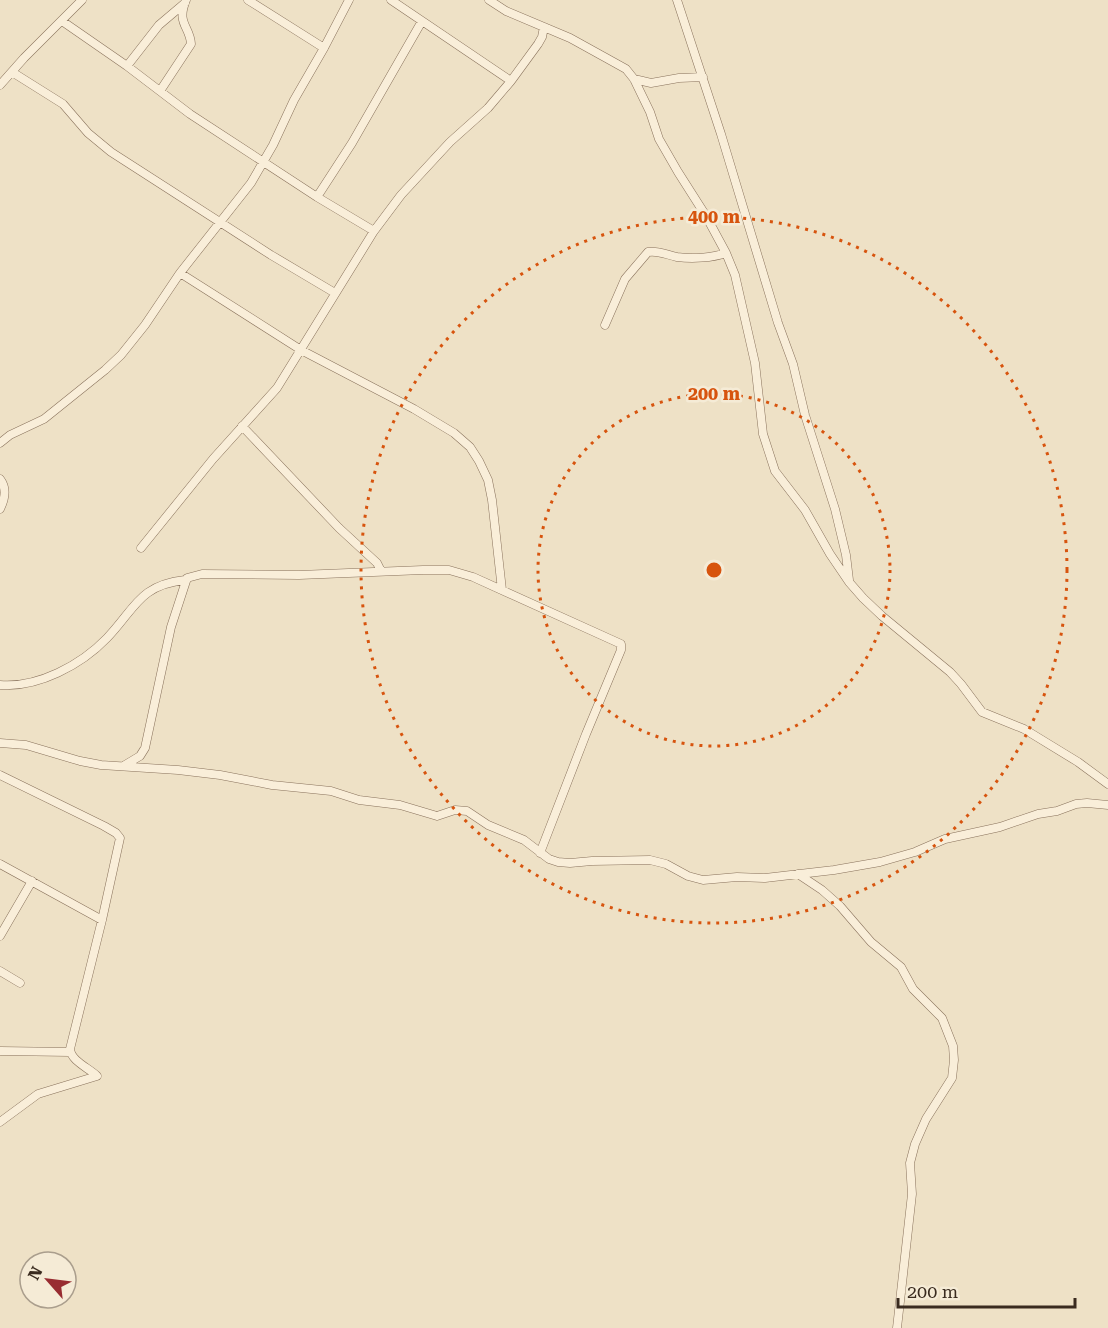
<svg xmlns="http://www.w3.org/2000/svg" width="1108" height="1328" font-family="'Roboto Serif',serif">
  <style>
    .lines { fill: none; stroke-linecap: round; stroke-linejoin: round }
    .minor-casing { stroke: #89725c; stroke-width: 9 }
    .minor { stroke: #f9eed9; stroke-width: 8 }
    .ring { fill: none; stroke: #d7540e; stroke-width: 3; stroke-dasharray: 3 6 }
    .centre { fill: #d7540e; stroke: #f5ebd6; stroke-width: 3 }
    .ring-label { font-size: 18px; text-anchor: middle; font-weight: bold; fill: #d7540e; stroke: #f5ebd6; stroke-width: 5; stroke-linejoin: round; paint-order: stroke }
  </style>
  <rect width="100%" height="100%" fill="#eee1c6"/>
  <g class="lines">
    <defs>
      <path id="minor" d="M248,0L324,48
        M391,0L511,81
        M489,0L506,11L570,38L608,59L626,69L634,79L650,112L659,139L678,172L706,216L726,253L735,275L755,363L763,434L775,471L805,510L830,554L849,582L863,598L882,616L950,672L961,684L982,712L1024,729L1078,762L1108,784
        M677,0L721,134L778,323L793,364L805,415L835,509L846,555L849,580
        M62,21L127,66L190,114L317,197L374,231
        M127,66L159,25L185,3
        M12,72L63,104L88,133L111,152L271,255L335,293
        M634,79L651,83L679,78L703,77
        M0,85L24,58L82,0
        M160,91L191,44C190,26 176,24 186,0
        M317,197L352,143L422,21
        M180,273L301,350L414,409L454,433L470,447L479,461L488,480L492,500L502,590
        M605,325L625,279L648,252C658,250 667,255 677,257C692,259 712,258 726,253
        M242,426L339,528L377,563L381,571
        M0,443L10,435L44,419L105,370L121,355L145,325L180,273L251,183L273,145L294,100L324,48L349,0
        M0,479C7,488 5,499 0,509
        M141,548L213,459L277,388L374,231L401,195L450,142L488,108L511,81L538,44L542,37L544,27
        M0,685C38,688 81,665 107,638C135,609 139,585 185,580
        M0,743L26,745L80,761L101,765L178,770L220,775L272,785L331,791L359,800L400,805L437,816L455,810L467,811L488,825L524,840L549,859L558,862L570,863L592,861L650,860L666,864L688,876L703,880L737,877L765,878L834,870L880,862L915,852L945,839L1000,827L1038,814L1057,811L1076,804L1087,803L1108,805
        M125,765L140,756L145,748L171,627L187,578L202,574L299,575L423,570H449L473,577L621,644V650L586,734L540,853
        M0,775L104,826L116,833L120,838L102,920L70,1049C71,1061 89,1068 97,1076L38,1094L0,1122
        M0,864L102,920
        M798,874L822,890L840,906L871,942L901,967L913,989L942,1018L953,1046L954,1060L952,1078L926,1119L915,1144L910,1163L912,1194L897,1328
        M0,936L32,881
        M0,971L20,983
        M0,1051L70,1052"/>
    </defs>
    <use href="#minor" class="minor-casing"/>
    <use href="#minor" class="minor"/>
  </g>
  <g class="ring">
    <circle cx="714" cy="570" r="176"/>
    <circle cx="714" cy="570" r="353"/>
  </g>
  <circle cx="714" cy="570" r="9" class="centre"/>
  <g class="ring-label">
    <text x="714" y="223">400 m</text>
    <text x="714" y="400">200 m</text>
  </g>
  <g transform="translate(48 1280) rotate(298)"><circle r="28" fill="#f5ebd6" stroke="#aa9e8d" stroke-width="1.5"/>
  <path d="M0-4.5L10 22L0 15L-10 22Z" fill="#982c31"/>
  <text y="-9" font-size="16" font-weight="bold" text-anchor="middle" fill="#3a2b1f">N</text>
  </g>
  <path d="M898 1298v9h177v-9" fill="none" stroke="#3a2b1f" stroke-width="3"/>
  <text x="907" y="1298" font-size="18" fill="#3a2b1f" stroke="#f5ebd6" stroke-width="4.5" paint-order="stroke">200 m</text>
</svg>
